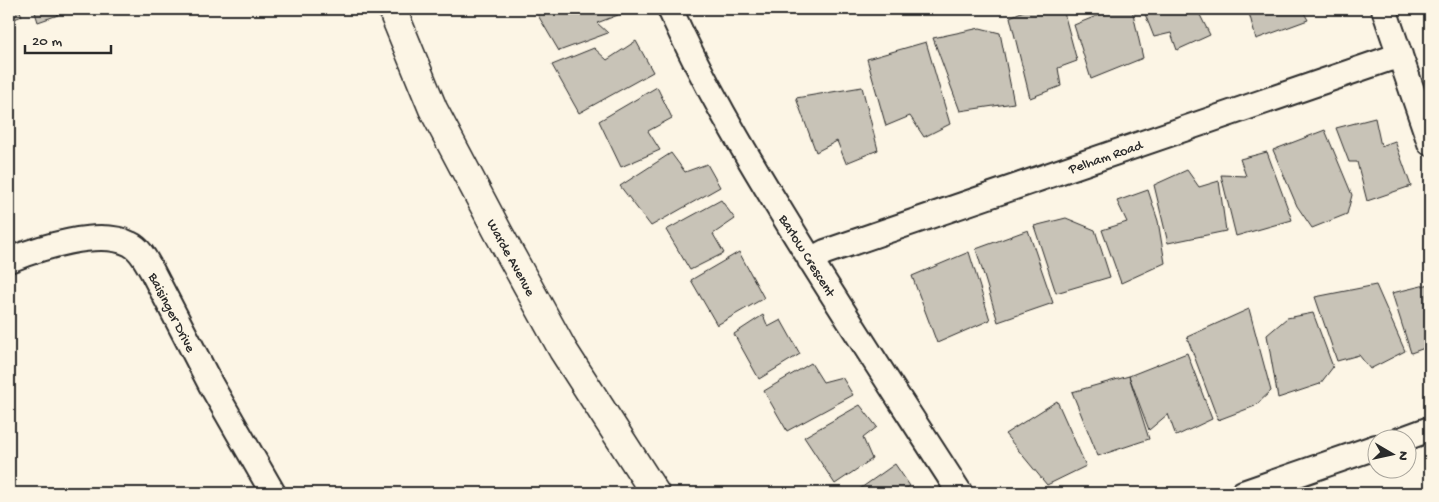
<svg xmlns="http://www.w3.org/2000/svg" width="1439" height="502" font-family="'Gochi Hand',sans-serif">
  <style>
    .building { fill: #c8c3b7; stroke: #2b2b2b }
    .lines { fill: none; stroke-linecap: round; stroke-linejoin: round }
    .street-casing { stroke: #2b2b2b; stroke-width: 28 }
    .secondary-casing { stroke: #2b2b2b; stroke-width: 31 }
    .street { stroke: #fcf5e5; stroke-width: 24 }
    .secondary { stroke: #fcf5e5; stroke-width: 28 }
    .labels { text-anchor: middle; stroke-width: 4; stroke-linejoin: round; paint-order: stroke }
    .street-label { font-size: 14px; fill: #2b2b2b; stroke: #fcf5e5 }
  </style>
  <rect width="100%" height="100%" fill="#fcf5e5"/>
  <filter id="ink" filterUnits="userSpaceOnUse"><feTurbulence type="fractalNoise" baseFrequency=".02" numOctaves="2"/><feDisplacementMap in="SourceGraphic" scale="10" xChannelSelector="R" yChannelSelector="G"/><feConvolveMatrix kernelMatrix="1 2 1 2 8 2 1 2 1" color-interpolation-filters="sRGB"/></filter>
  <g filter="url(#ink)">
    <path class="building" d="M9,9H19L22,16L9,21Z
      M34,9H56L58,15L38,22Z
      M542,9H616L618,15L597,23L608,33L559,51L536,12Z
      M1028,9H1063L1077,61L1058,68L1061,86L1030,98L1010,17Z
      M1114,9H1132L1143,58L1091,79L1074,25Z
      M1143,9H1197L1210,35L1177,50L1171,33L1154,37Z
      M1248,9H1302L1308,20L1256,39Z
      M980,28L1000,33L1014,103L960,111L933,38Z
      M636,41L653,72L579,113L552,65L594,48L607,60Z
      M926,42L950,124L924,137L910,116L886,126L867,59Z
      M657,87L672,118L648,131L660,150L621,167L599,121Z
      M862,87L878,150L846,163L837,141L816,152L796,98Z
      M1375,118L1381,146L1395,141L1411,186L1367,201L1357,162H1349L1336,128Z
      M1325,130L1352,195L1347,214L1312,228L1297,206L1273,150Z
      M1267,152L1292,220L1236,236L1221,175L1246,176L1240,159Z
      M671,153L685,172L707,164L720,187L651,226L620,186Z
      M1187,170L1199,187L1219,181L1226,231L1168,243L1154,185Z
      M1148,190L1158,221L1165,263L1121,283L1102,230L1127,222L1117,201Z
      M721,200L735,219L713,234L724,253L690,270L666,230Z
      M1066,218L1095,230L1110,277L1056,293L1034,226Z
      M1028,230L1053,303L998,322L976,249Z
      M739,252L764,298L717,325L691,280Z
      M969,252L990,320L937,343L912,276Z
      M1430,284V346L1411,353L1392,293Z
      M1376,285L1405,351L1370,369L1359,355L1337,361L1315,297Z
      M1249,309L1271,391L1255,406L1218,420L1187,337Z
      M1313,313L1333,367L1320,384L1278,398L1267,335L1287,318Z
      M763,315L768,327L781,320L800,354L759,379L734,334Z
      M1187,353L1212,419L1176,436L1168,414L1149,430L1129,376Z
      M811,363L823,382L842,377L853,395L787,431L764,391Z
      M1129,376L1149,439L1098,456L1072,392Z
      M1057,401L1086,466L1047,485L1005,434Z
      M860,405L877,427L863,438L872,459L835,484L804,437Z
      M895,464L910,486L898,493H854Z"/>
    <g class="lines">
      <defs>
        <path id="street" d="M670,9C702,80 742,148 783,215C840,309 901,401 960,493
          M1384,9L1430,143
          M9,260C39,248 100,228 130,244C141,249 146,261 152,271L211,385L273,493
          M810,260L825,252L1400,55
          M1400,440L1430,429
          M1243,493L1376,447"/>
        <path id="secondary" d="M392,9L433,109L498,232L563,350L655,493"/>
      </defs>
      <use href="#street" class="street-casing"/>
      <use href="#secondary" class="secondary-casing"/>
      <use href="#street" class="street"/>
      <use href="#secondary" class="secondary"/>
    </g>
  </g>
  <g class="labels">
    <g class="street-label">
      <text transform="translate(1105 156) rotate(-19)" y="5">Pelham Road</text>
      <text transform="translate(808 255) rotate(58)" y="5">Barlow Crescent</text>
      <text transform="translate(512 257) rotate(61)" y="5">Warde Avenue</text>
      <text transform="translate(173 312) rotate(63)" y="5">Baisinger Drive</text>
    </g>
  </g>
  <rect width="1439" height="502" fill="none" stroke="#fcf5e5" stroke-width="30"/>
  <rect x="15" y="15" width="1409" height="472" fill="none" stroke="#2b2b2b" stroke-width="2" filter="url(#ink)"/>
  <g transform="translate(1392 454) rotate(99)"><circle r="24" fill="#fcf5e5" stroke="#a8a49b"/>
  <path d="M0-4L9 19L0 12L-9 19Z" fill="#2b2b2b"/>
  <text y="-8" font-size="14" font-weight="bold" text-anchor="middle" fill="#2b2b2b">N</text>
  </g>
  <path d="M25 45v8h86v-8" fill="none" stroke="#2b2b2b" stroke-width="2.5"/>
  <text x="32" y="45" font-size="15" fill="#2b2b2b" stroke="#fcf5e5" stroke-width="4" paint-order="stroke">20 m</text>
</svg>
